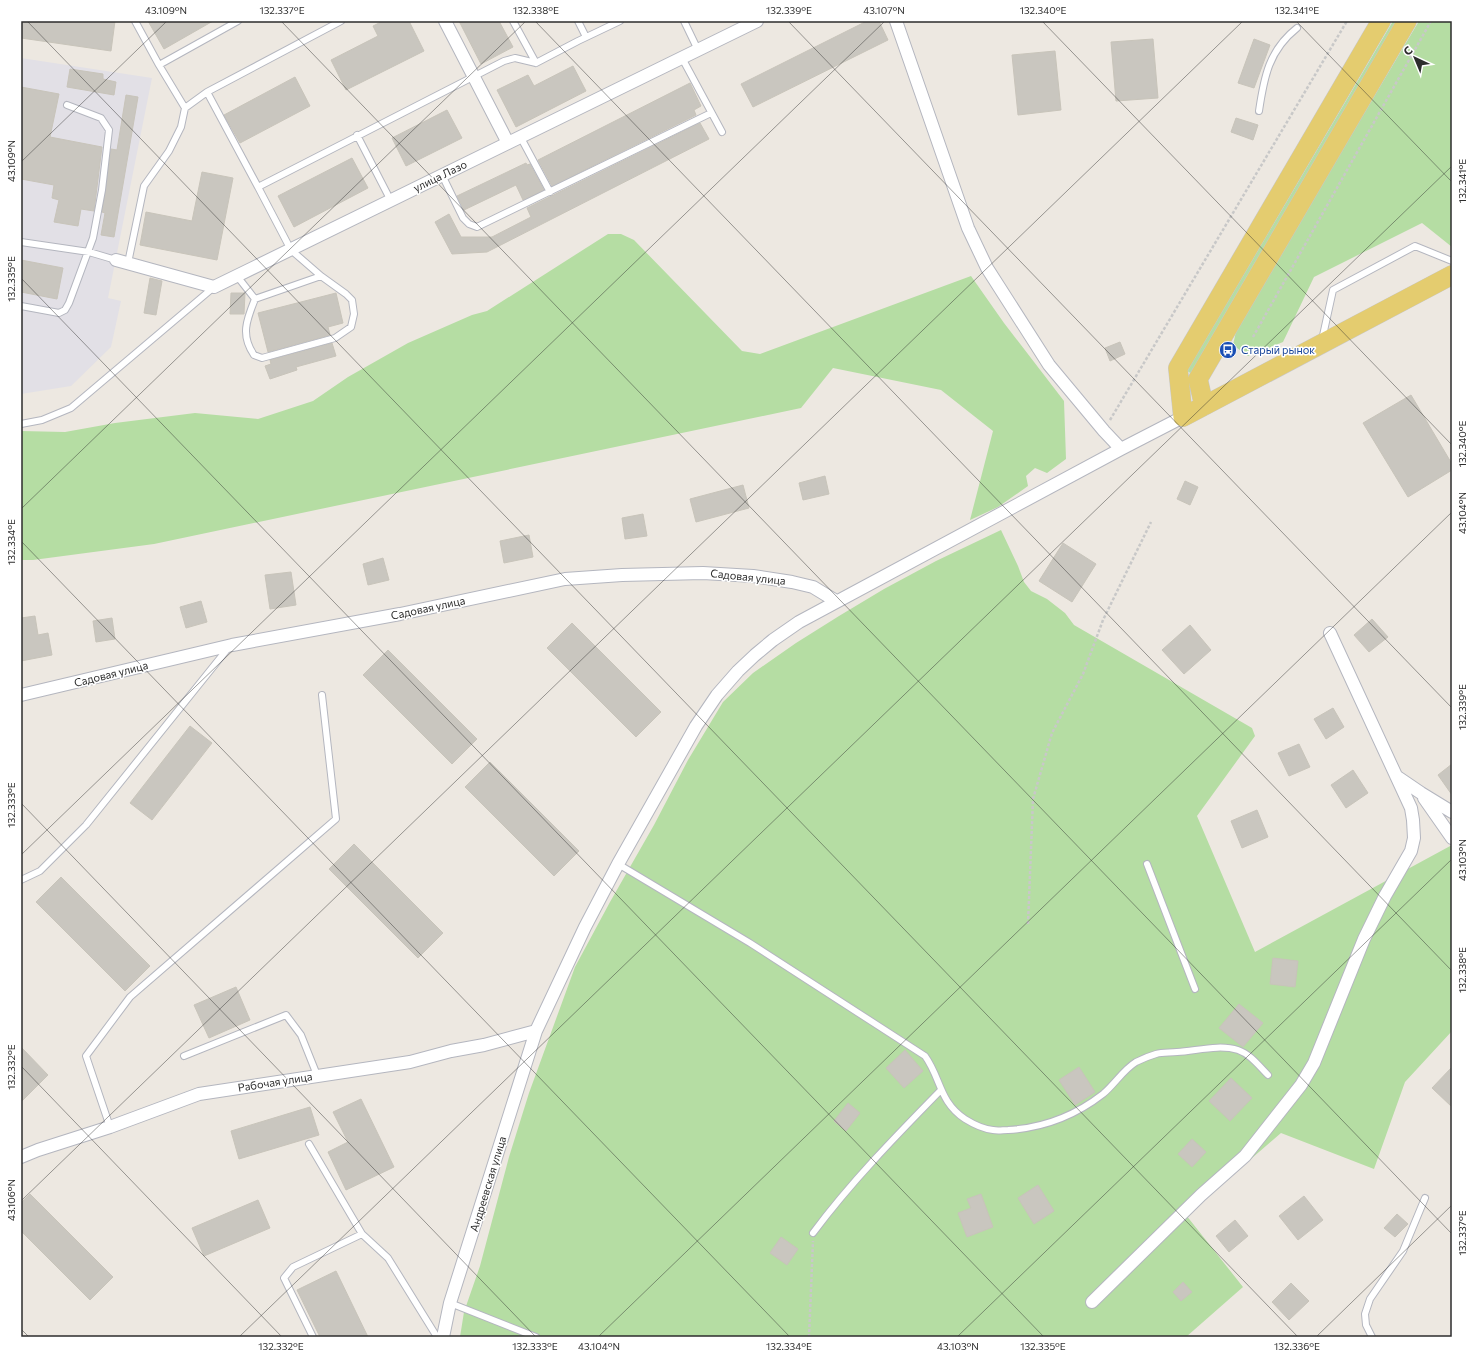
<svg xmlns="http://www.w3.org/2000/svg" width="1473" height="1358" font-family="Commissioner,sans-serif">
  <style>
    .industrial { fill: #e2e0e6 }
    .green { fill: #b5dda3 }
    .building { fill: #c9c6bf; stroke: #c8c4ba }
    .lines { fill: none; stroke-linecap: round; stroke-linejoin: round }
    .service-casing { stroke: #b4b6bf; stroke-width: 8 }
    .minor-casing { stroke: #b4b6bf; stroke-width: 14 }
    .primary-casing { stroke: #c8c8c8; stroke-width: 20 }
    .path { stroke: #c8c8c8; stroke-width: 2.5; stroke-dasharray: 3 2; stroke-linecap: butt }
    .service { stroke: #fff; stroke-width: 6 }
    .minor { stroke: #fff; stroke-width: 12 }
    .primary { stroke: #e4cc6f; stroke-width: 19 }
    .ticks { fill: none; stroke: #2d2d2d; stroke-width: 1; stroke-opacity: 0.45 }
    .labels { text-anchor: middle; stroke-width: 3; stroke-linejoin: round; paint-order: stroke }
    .street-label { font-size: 11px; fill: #2d2d2d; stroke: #fff }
    .transit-label { font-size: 11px; fill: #164399; stroke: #fff; text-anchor: start }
    .neatline { fill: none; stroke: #2d2d2d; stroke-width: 1.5 }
    .ticks-label { font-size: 10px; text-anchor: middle; fill: #2d2d2d }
  </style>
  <rect width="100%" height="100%" fill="#ede8e1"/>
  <path class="industrial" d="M21,58L152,78L108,298L121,301L111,347L71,386L21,394Z"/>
  <path class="green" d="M1393,21H1399L1192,374L1187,371Z
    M1419,21H1452V247L1422,223L1314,277L1283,342L1248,356L1233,345L1237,327Z
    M608,234H621L634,240L742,351L760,354L971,276L1004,323L1064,401L1066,459L1047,473L1035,468L1026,476L1028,486L998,507L970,520L993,431L941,390L833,368L801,408L154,544L33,560H21V431L65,432L115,423L195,413L258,419L313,401L348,377L408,343L472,315L487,311Z
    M1001,530L1018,566L1024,582L1031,591L1047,599L1065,613L1074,625L1252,728L1255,736L1197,816L1255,952L1452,845V1031L1405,1082L1374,1169L1281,1133L1186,1215L1243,1287L1186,1337H460L464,1312L480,1266L509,1157L529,1093L575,967L610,902L654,825L688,760L723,702L753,673L796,643L839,616L884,589L936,561Z"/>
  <path class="building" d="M21,21H115L111,51L21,38Z
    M148,21H213L164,49Z
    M383,21H409L424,51L346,90L331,60L378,36L373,26Z
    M459,21H499L513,47L481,64Z
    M867,21H879L888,40L753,107L741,84Z
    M1153,39L1158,98L1116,101L1111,42Z
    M1254,39L1270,45L1254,88L1238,83Z
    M1055,51L1061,110L1018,115L1012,55Z
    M573,66L586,91L516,127L497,90L528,75L534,86Z
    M70,69L103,74V79L116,82L114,95L67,87Z
    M295,77L310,106L240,143L224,115Z
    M690,83L701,106L694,110L696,115L552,186L538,160Z
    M21,87L59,94L50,137L102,147L94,211L81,209L78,226L54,222L59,200L52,198L54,185L21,179Z
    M126,95L138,97L114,237L101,235L105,213L102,212L111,149L117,150Z
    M447,110L462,138L406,166L392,138Z
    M1236,118L1258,125L1253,140L1231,132Z
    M700,123L709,139L487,252L452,254L435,222L449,214L461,237H492L531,217L527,208Z
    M352,158L368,188L294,227L278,196Z
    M526,163L527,165L530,164L544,190L523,200L516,185L464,210L457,196Z
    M202,172L233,178L217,260L140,245L146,212L192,221Z
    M21,260L63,268L57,299L21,292Z
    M150,278L162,281L156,315L144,313Z
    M231,293H245L244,314H230Z
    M336,293L343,323L328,327L330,335L268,352L258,313Z
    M1120,342L1125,354L1110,361L1105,348Z
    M332,343L336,356L296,367L297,370L270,379L265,366L271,364L270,360Z
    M1411,395L1452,464V470L1408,497L1363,423Z
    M825,476L829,494L803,500L799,483Z
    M1185,481L1198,487L1190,505L1177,499Z
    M743,485L749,508L696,522L690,499Z
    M643,514L647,536L625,539L622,518Z
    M529,535L533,557L504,563L500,541Z
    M1063,543L1096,564L1072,602L1039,581Z
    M383,558L389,580L368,585L363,564Z
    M291,572L296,605L270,609L265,575Z
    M201,601L207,622L186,628L180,607Z
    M35,616L38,635L48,633L52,655L21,661V618Z
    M112,618L115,639L96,642L93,621Z
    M1372,619L1388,637L1369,652L1354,635Z
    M572,623L661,712L636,737L547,648Z
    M1190,625L1211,650L1184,674L1162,650Z
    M388,650L477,739L452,764L363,675Z
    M1333,708L1344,727L1326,739L1314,719Z
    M190,726L212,743L152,820L130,803Z
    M1299,744L1310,767L1289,776L1278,753Z
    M490,762L579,851L554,876L465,787Z
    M1452,764V795L1438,775Z
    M1353,770L1368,793L1346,808L1331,785Z
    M1257,810L1268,837L1242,848L1231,821Z
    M354,844L443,933L418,958L329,869Z
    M61,877L150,966L125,991L36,902Z
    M1273,958L1298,961L1295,987L1270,984Z
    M236,987L250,1020L209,1038L194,1005Z
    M1239,1004L1263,1023L1243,1047L1219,1028Z
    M21,1047L48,1075L21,1102Z
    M905,1050L923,1071L904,1088L886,1068Z
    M1079,1067L1095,1092L1075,1105L1059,1080Z
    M1452,1067V1107L1432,1088Z
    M1231,1078L1252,1098L1230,1121L1209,1101Z
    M361,1099L394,1167L346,1190L328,1152L348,1142L333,1112Z
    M848,1103L860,1113L846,1131L834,1121Z
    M310,1107L319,1135L239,1159L231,1131Z
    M1192,1139L1206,1152L1192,1167L1178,1154Z
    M1038,1185L1054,1211L1034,1224L1018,1198Z
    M30,1194L113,1277L90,1300L21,1231V1203Z
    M981,1194L993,1227L967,1237L958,1213L971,1208L967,1199Z
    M1304,1196L1323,1220L1298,1240L1279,1216Z
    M258,1200L270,1228L204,1256L192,1228Z
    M1397,1214L1408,1224L1395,1237L1384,1228Z
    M1235,1220L1248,1236L1229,1252L1216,1236Z
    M781,1237L798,1249L787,1265L770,1253Z
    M336,1271L368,1337H320L297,1290Z
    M1183,1282L1192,1292L1181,1301L1173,1292Z
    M1291,1283L1309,1301L1289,1320L1272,1302Z"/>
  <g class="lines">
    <defs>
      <path id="service" d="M135,21L159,65L238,21
        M513,21L536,63
        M578,21L586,37
        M684,21L698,50
        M682,58L722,132
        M159,65L185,108
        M207,92L258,187
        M1259,111C1264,77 1269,50 1297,28
        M357,135L391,201
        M521,138L550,192
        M442,175L463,218L469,224L477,227L711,113
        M21,242L89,252L116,260
        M128,263L144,186L169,151L181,127L185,108L207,92L341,21
        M237,276L255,299C247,319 240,335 254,355L262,358L335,338L351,327L354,314L352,300L346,294L321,276L291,250L258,187L504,61L515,58L536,63L578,41L620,21
        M255,299L321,276
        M21,306L59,313L65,310L69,303L93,238L102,190L109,130L101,118L67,105
        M1322,340L1333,290L1415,246L1452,261
        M21,424L42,420L71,408L214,287
        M618,864L750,943L925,1056C941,1078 939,1102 965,1119C973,1124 983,1129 993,1130C998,1131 1003,1130 1008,1130C1043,1128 1076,1115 1103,1094C1115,1084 1123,1070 1136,1062C1142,1059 1149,1056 1156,1054C1163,1052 1170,1053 1177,1052C1196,1051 1219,1044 1238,1050C1250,1054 1259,1066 1268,1075
        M1147,864L1195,989
        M21,880L40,871L86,825L229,647
        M184,1056L286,1015L301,1035L317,1075
        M110,1127L86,1056L130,997L336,819L322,695
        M309,1144L362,1234
        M813,1233C851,1182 896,1136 940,1091
        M450,1303L536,1337
        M313,1337L284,1278L293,1267L362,1234L388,1258L437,1337
        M1372,1337L1366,1325L1365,1314L1370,1299L1403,1251L1425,1198"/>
      <path id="minor" d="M445,21L508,143
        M896,21L968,228L987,268L1049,365L1104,431L1121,449
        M116,260L214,287L757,21
        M21,695L232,645L400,614L565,579L622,575L703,573L753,576L792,582L813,587L836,601
        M1396,776L1421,793L1452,812
        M1424,798L1452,838
        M21,1157L38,1150L110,1127L199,1094L410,1062L451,1051L484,1045L536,1031
        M1092,1302L1201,1195L1245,1156L1301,1085L1314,1063L1364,939L1385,896L1411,851L1414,838L1413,820L1411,808L1330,633
        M443,1337L450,1303L536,1031L585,927L618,864L696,726L717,695L738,671L755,655L773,640L799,622L1121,449L1183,417"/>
      <path id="primary" d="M1381,21L1178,368L1183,417L1452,275
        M1204,406L1198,379L1407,21"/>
    </defs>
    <use href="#service" class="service-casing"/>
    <use href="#minor" class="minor-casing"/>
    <use href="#primary" class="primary-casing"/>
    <path class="path" d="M1253,337L1431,21
      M1110,420L1347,21
      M1028,924L1033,799L1052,733L1083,674L1103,620L1151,522
      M809,1337L813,1241"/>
    <use href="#service" class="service"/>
    <use href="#minor" class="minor"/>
    <use href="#primary" class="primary"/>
  </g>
  <path class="ticks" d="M27,21L1298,1337M281,21L1452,1234M535,21L1452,971M788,21L1452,708M1042,21L1452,445M1296,21L1452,182M21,162L167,21M21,278L1044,1337M21,509L526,21M21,541L790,1337M21,803L536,1337M21,855L885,21M21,1066L282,1337M21,1201L1243,21M21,1329L29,1337M239,1337L1452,166M598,1337L1452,512M957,1337L1452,859M1316,1337L1452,1205"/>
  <defs>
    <symbol id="bus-disc" viewBox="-11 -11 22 22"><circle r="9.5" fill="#1a4fb4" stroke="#fff"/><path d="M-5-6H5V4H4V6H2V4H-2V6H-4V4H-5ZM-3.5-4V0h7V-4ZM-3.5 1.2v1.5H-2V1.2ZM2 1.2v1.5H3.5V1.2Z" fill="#fff"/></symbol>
  </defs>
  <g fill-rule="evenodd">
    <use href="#bus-disc" x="1218" y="340" width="20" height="20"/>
  </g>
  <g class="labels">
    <g class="street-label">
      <text transform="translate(440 176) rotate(-26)" y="4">улица Лазо</text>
      <text transform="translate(748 577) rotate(6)" y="4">Садовая улица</text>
      <text transform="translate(428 608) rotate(-12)" y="4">Садовая улица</text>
      <text transform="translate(111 674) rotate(-14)" y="4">Садовая улица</text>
      <text transform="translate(275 1082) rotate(-9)" y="4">Рабочая улица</text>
      <text transform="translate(488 1184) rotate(-73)" y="4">Андреевская улица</text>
    </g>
    <g class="transit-label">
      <text x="1241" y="354">Старый рынок</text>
    </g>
  </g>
  <rect width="1473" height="1358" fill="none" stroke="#ffffff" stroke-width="44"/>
  <g transform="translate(1415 58) rotate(316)" stroke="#ffffff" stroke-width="3" paint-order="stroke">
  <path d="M0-3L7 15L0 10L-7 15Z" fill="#2d2d2d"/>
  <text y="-6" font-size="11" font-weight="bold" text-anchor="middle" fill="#2d2d2d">С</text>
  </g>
  <rect x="22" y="22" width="1429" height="1314" class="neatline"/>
  <g class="ticks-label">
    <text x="166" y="14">43.109°N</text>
    <text x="282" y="14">132.337°E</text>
    <text x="536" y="14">132.338°E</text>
    <text x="789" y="14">132.339°E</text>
    <text x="884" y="14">43.107°N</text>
    <text x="1043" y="14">132.340°E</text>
    <text x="1297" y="14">132.341°E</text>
    <text transform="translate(11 161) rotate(-90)" y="4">43.109°N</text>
    <text transform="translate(1462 181) rotate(-90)" y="4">132.341°E</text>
    <text transform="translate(11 279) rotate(-90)" y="4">132.335°E</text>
    <text transform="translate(1462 444) rotate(-90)" y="4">132.340°E</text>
    <text transform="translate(1462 513) rotate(-90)" y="4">43.104°N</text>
    <text transform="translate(11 542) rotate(-90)" y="4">132.334°E</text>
    <text transform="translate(1462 707) rotate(-90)" y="4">132.339°E</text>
    <text transform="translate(11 805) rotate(-90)" y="4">132.333°E</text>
    <text transform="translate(1462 860) rotate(-90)" y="4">43.103°N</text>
    <text transform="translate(1462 970) rotate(-90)" y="4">132.338°E</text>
    <text transform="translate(11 1067) rotate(-90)" y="4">132.332°E</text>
    <text transform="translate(11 1200) rotate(-90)" y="4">43.106°N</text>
    <text transform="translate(1462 1233) rotate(-90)" y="4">132.337°E</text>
    <text x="281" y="1350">132.332°E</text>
    <text x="535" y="1350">132.333°E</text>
    <text x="599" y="1350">43.104°N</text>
    <text x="789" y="1350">132.334°E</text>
    <text x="958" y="1350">43.103°N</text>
    <text x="1043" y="1350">132.335°E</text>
    <text x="1297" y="1350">132.336°E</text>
  </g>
</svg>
